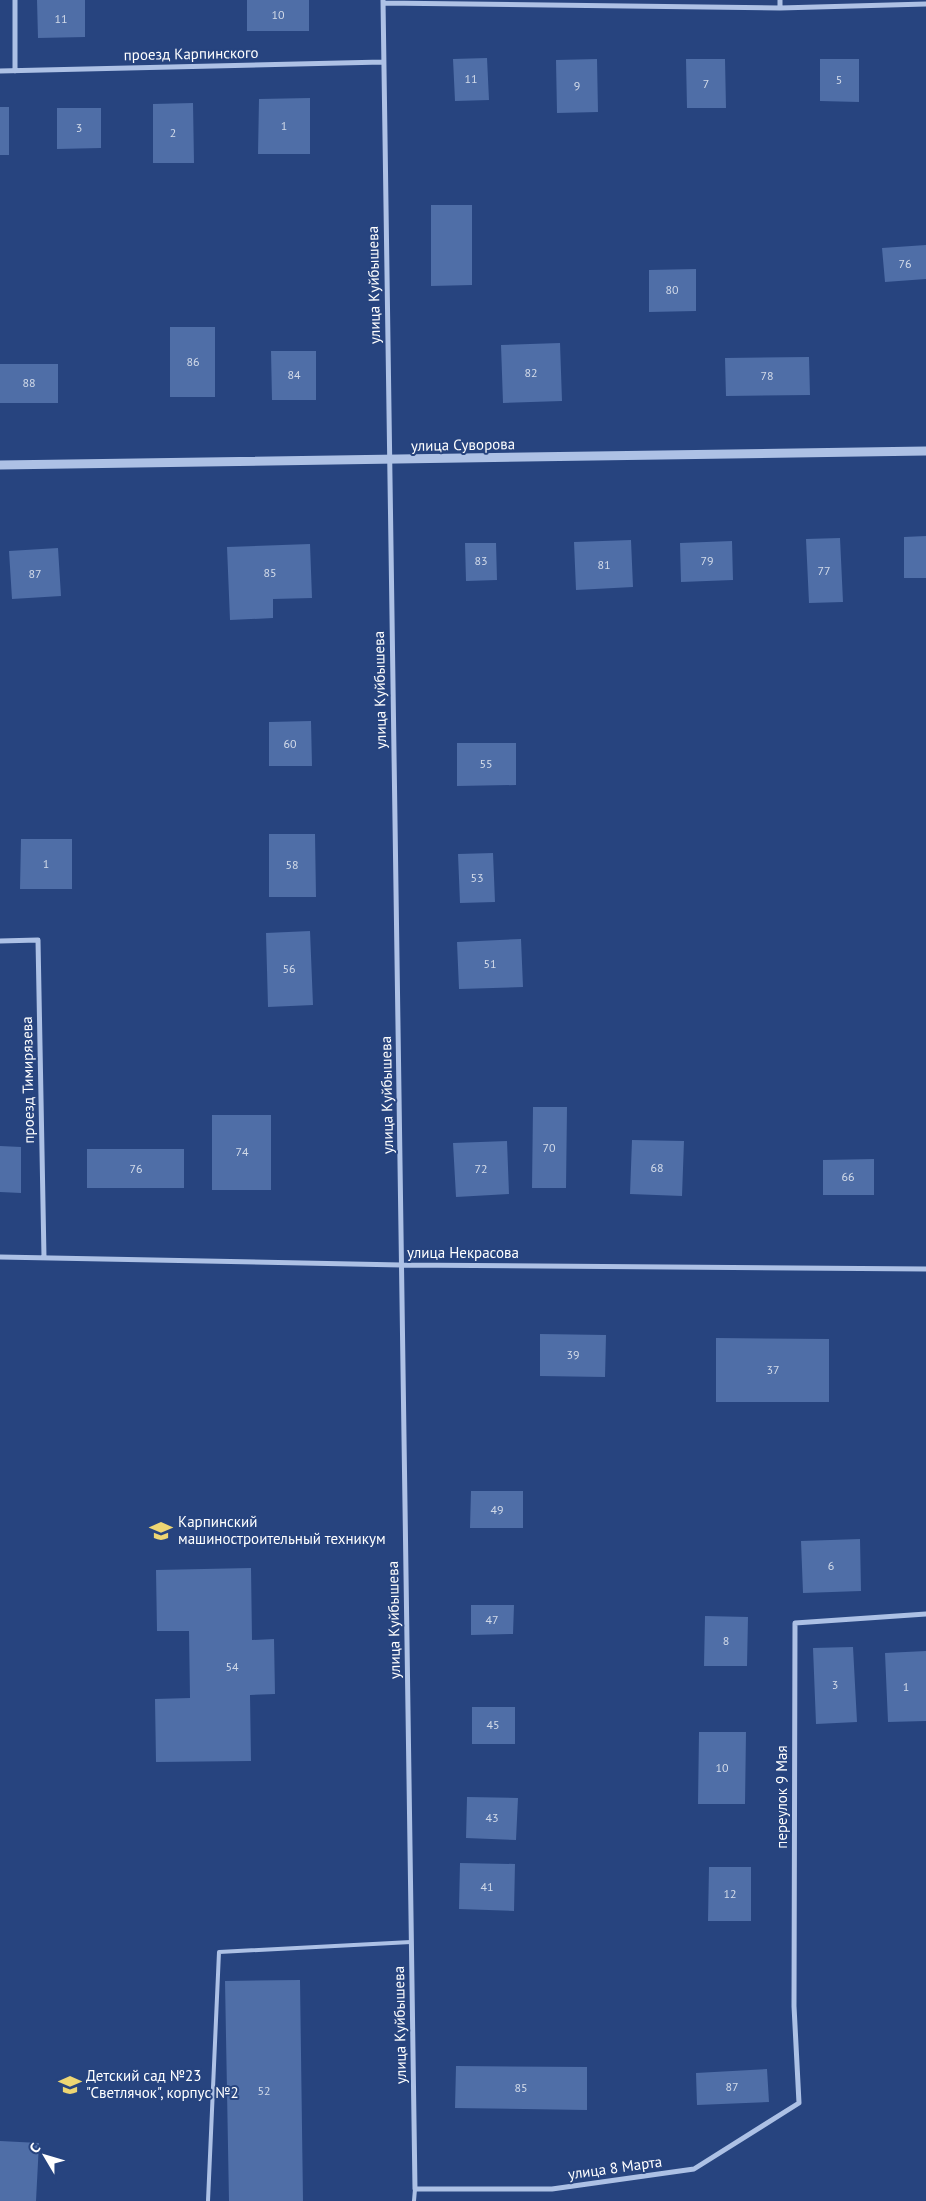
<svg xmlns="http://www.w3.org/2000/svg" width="926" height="2201" font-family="'PT Sans',sans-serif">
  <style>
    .building { fill: #4f6ea7 }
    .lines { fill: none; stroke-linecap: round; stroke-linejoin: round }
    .service { stroke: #adc1e5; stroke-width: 4 }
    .minor { stroke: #adc1e5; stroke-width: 5 }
    .tertiary { stroke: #adc1e5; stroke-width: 9 }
    .labels { text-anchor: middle; stroke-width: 4; stroke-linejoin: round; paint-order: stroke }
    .number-label { font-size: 12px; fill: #d3dbe9 }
    .street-label { font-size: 15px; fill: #fff; stroke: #27447f }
    .poi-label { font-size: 15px; fill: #fff; stroke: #27447f; text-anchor: start }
  </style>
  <rect width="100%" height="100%" fill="#27447f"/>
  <path class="building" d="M37,0H85V37L38,38Z
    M247,0H309V31H247Z
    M487,58L489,100L455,101L453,59Z
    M597,59L598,112L557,113L556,60Z
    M686,59H725L726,108H687Z
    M820,59H859V102L820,101Z
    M310,98V154H258L259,99Z
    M193,103L194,163H153V104Z
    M0,107H9V155H0Z
    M57,108H101V148L57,149Z
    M431,205H472V285L431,286Z
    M926,245V279L885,282L882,248Z
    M696,269V311L649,312V270Z
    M170,327H215V397H170Z
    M560,343L562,401L503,403L501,345Z
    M271,351H316V400H272Z
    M809,357L810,395L726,396L725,358Z
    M0,364H58V403H0Z
    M926,536V578H904V537Z
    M840,538L843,602L809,603L806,539Z
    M631,540L633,587L576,590L574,542Z
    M732,541L733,580L681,582L680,543Z
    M465,543H496L497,580L466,581Z
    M310,544L312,598L273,599V618L230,620L227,547Z
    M58,548L61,596L12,599L9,551Z
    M311,721L312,766H269V722Z
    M457,743H516V785L457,786Z
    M269,834H315L316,897H269Z
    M21,839H72V889H20Z
    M493,853L495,902L460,903L458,854Z
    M310,931L313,1005L268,1007L266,933Z
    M521,939L523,987L459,989L457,942Z
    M533,1107H567L566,1188H532Z
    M212,1115H271V1190H212Z
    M632,1140L684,1141L682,1196L630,1194Z
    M507,1141L509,1194L456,1197L453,1143Z
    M0,1146L21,1147V1193L0,1192Z
    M87,1149H184V1188H87Z
    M874,1159V1195H823V1160Z
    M540,1334L606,1335L605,1377L540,1376Z
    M716,1338L829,1339V1402H716Z
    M471,1491H523V1528H470Z
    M860,1539L861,1591L803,1593L801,1541Z
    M251,1568L252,1640L274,1639L275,1694L250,1695L251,1761L156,1762L155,1699L190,1698L189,1631H157L156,1570Z
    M471,1605H514L513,1634L471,1635Z
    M705,1616L748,1617L747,1666H704Z
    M853,1647L857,1722L816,1724L813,1648Z
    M926,1651V1721L888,1722L885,1653Z
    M472,1707H515V1744H472Z
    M699,1732H746L745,1804H698Z
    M467,1797L518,1798L516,1840L466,1838Z
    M460,1863L515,1864L514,1911L459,1909Z
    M709,1867H751V1921H708Z
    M300,1980L303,2201H229L225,1981Z
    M456,2066L587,2067V2110L455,2108Z
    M767,2069L769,2102L697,2105L696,2073Z
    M0,2141L39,2143L36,2201H0Z"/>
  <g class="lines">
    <path class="service" d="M208,2201L219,1952L411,1942
      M414,2201L415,2189"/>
    <path class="minor" d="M15,0V71
      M383,0L415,2189H552L694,2169L799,2103L794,2006L795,1623L926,1614
      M780,0V8
      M383,3L780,8L926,4
      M0,71L383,62
      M0,941L38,940L44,1257
      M0,1257L401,1265L926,1269"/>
    <path class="tertiary" d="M0,465L926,451"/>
  </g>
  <defs>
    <symbol id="university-bare" viewBox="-9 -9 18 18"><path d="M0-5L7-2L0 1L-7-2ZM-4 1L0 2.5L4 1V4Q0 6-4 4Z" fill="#eed673" stroke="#27447f" stroke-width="2.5" paint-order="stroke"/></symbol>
    <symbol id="school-bare" viewBox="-9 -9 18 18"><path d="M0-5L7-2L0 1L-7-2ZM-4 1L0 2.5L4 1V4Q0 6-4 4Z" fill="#eed673" stroke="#27447f" stroke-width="2.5" paint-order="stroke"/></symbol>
  </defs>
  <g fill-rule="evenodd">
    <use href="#university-bare" x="145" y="1515" width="32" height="32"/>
    <use href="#school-bare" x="54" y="2069" width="32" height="32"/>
  </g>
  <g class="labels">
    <g class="number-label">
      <text x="278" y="19">10</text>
      <text x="61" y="23">11</text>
      <text x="471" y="83">11</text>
      <text x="839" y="84">5</text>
      <text x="706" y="88">7</text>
      <text x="577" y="90">9</text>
      <text x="284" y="130">1</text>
      <text x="79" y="132">3</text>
      <text x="173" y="137">2</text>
      <text x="905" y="268">76</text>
      <text x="672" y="294">80</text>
      <text x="193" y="366">86</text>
      <text x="531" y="377">82</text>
      <text x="294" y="379">84</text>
      <text x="767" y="380">78</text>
      <text x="29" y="387">88</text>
      <text x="481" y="565">83</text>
      <text x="707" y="565">79</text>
      <text x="604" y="569">81</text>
      <text x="824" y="575">77</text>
      <text x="270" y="577">85</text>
      <text x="35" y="578">87</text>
      <text x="290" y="748">60</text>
      <text x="486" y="768">55</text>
      <text x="46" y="868">1</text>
      <text x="292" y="869">58</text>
      <text x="477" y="882">53</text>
      <text x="490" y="968">51</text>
      <text x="289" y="973">56</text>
      <text x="549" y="1152">70</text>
      <text x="242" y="1156">74</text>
      <text x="657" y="1172">68</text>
      <text x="136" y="1173">76</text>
      <text x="481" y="1173">72</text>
      <text x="848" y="1181">66</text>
      <text x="573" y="1359">39</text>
      <text x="773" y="1374">37</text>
      <text x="497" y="1514">49</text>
      <text x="831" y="1570">6</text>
      <text x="492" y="1624">47</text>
      <text x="726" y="1645">8</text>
      <text x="232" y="1671">54</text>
      <text x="835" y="1689">3</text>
      <text x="906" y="1691">1</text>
      <text x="493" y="1729">45</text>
      <text x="722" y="1772">10</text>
      <text x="492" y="1822">43</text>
      <text x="487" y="1891">41</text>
      <text x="730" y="1898">12</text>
      <text x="732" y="2091">87</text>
      <text x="521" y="2092">85</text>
      <text x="264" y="2095">52</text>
    </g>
    <g class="street-label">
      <text transform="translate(191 54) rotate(-1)" y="5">проезд Карпинского</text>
      <text transform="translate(374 285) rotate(-91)" y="5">улица Куйбышева</text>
      <text transform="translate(463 445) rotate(-1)" y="5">улица Суворова</text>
      <text transform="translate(380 690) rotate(-91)" y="5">улица Куйбышева</text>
      <text transform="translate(28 1080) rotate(-91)" y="5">проезд Тимирязева</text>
      <text transform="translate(387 1095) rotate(-91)" y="5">улица Куйбышева</text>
      <text x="463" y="1258">улица Некрасова</text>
      <text transform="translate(394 1620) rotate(-91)" y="5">улица Куйбышева</text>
      <text transform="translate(782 1797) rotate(-90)" y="5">переулок 9 Мая</text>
      <text transform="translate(400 2025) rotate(-91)" y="5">улица Куйбышева</text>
      <text transform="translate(615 2168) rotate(-8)" y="5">улица 8 Марта</text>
    </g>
    <g class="poi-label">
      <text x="178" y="1527">Карпинский<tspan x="178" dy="17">машиностроительный техникум</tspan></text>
      <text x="86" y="2081">Детский сад №23<tspan x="86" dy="17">"Светлячок", корпус №2</tspan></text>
    </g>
  </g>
  <g transform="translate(45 2156) rotate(308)" stroke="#27447f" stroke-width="4" paint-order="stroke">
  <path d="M0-4L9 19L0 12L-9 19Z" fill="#ffffff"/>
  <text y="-8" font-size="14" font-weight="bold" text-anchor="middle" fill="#ffffff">С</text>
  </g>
</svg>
